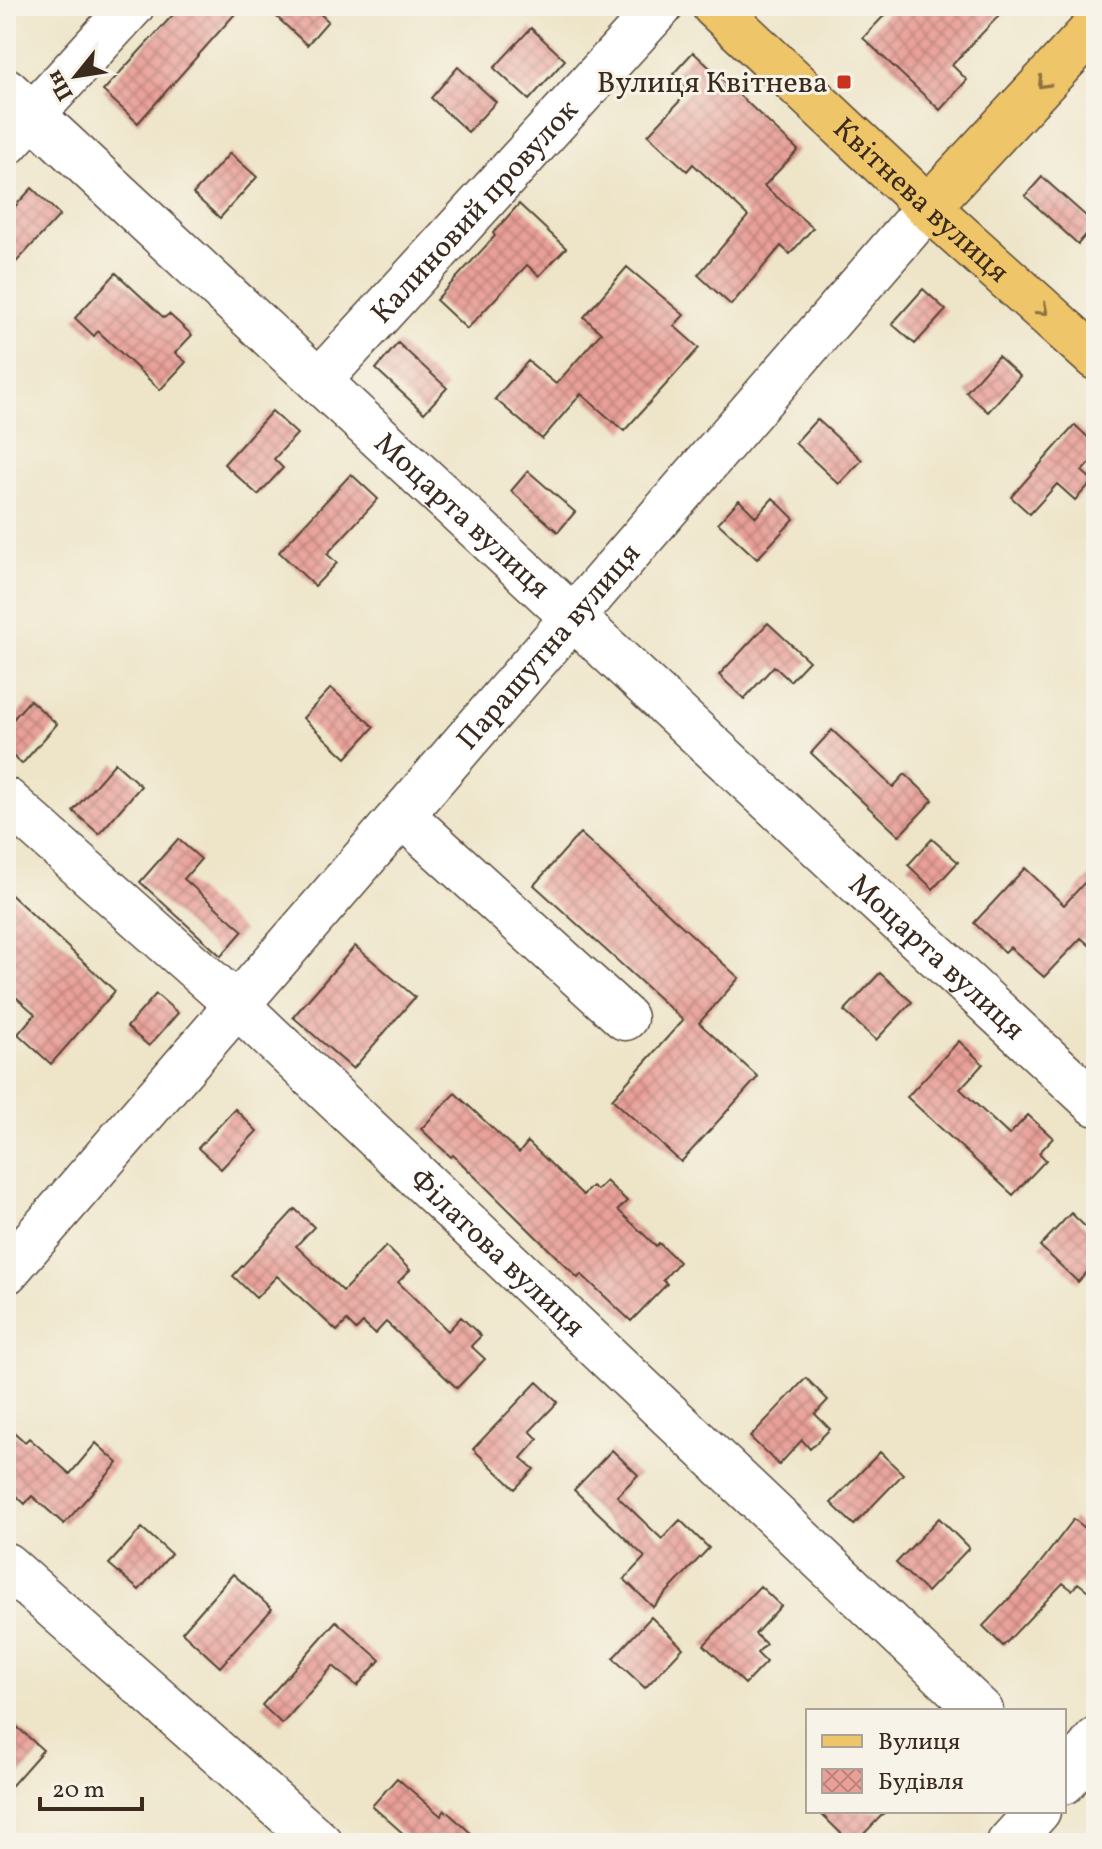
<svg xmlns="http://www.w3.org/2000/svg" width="1102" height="1849" font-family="Vollkorn,serif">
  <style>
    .building { fill: url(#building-cross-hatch) }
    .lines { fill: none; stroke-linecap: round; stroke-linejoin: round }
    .minor-casing { stroke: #564638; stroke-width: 47 }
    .major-casing { stroke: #564638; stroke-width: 47 }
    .minor { stroke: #fff; stroke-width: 44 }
    .major { stroke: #eec569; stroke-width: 44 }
    .oneway { stroke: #8c7040 }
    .poi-dot { fill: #c8321e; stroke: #f7f3e8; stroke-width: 3 }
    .labels { text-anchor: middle; stroke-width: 6; stroke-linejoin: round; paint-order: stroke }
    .poi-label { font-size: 30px; fill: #3b2a1e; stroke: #f7f3e8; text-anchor: end }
    .street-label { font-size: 30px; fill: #3b2a1e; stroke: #f7f3e8 }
  </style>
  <defs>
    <pattern id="building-cross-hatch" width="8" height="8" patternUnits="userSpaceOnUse" patternTransform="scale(2)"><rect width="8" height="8" fill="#e9a099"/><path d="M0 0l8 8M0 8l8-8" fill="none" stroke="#be837c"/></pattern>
  </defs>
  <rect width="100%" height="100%" fill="#f7f3e8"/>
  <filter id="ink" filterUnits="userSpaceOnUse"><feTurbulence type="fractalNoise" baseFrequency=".0125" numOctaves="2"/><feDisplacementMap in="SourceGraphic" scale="16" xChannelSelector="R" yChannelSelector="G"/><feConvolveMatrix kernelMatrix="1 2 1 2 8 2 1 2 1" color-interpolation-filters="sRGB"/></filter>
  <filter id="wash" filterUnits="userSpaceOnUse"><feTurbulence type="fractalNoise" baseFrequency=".006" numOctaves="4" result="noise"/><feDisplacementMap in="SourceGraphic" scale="32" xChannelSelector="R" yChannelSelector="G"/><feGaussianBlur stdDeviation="1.8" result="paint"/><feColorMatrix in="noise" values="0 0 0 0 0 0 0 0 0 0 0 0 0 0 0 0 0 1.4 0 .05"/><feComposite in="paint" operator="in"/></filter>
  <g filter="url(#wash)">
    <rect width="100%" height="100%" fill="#eee5c9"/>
    <g id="blocks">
      <path class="building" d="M181,6H242L138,123L103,91Z
        M265,6H312L328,21L307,45Z
        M893,6H1008L952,65L967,80L940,110L863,38Z
        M531,28L565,60L529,100L494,68Z
        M693,52L798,150L764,186L813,228L790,254L781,246L731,305L698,275L748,216L693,164L687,171L648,135L690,90L673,74Z
        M458,67L496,102L468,132L431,98Z
        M230,153L257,177L220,218L193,194Z
        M1042,177L1095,224L1078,244L1025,196Z
        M32,188L60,215L6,273V216Z
        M519,204L566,248L539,276L527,265L467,329L436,300L495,236L493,233Z
        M627,267L684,315L674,326L699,348L624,431L581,394L542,439L495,399L528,361L556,384L601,333L584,317Z
        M116,273L164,318L169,314L192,335L175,353L186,362L160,390L98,331L94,336L75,318Z
        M923,289L946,310L915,344L892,324Z
        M398,343L447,388L424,413L376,369Z
        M998,356L1020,376L988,412L966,392Z
        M272,411L297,434L274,459L283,468L258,495L224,464Z
        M817,419L862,460L839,484L795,443Z
        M1075,425L1096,445V456L1082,471L1093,481L1075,500L1057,484L1030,514L1011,497Z
        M528,471L575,512L558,532L511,491Z
        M351,474L378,499L327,554L337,563L315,586L279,552Z
        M773,498L794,519L757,559L718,523L739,500L756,517Z
        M768,623L809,661L790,681L774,666L744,699L719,675Z
        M331,688L374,727L346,758L303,718Z
        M30,700L57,724L22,764L6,750V727Z
        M832,730L893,787L905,774L933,800L899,836L811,753Z
        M115,763L141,786L99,834L73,811Z
        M580,833L739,978L699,1023L758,1077L681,1162L612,1099L683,1020L534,885Z
        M178,839L201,859L184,879L243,931L221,956L140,882Z
        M932,839L958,862L933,889L908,865Z
        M1025,868L1064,905L1096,870V951L1081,938L1044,977L1010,947L1005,952L974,923Z
        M6,890L115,991L51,1064L18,1034L35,1014L6,988Z
        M355,946L415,997L353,1069L293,1017Z
        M880,973L912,1002L876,1040L844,1011Z
        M156,994L178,1013L149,1046L127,1027Z
        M959,1041L983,1064L960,1089L1009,1135L1028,1115L1053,1138L1039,1153L1046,1160L1013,1195L907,1097Z
        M455,1093L519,1153L528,1142L583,1195L592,1186L597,1190L606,1181L627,1201L618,1210L656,1246L659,1243L679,1262L663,1280L667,1284L631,1321L581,1274L578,1278L453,1155L451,1157L421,1129Z
        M235,1109L257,1131L221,1169L198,1148Z
        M295,1209L314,1227L296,1246L343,1291L386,1246L410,1270L398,1282L448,1331L461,1317L481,1336L471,1346L485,1359L457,1388L386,1322L375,1334L363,1323L356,1330L347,1321L337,1331L277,1276L256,1298L233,1276Z
        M1071,1213L1096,1237V1262L1078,1282L1040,1246Z
        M806,1378L828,1400L815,1414L830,1429L810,1449L802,1440L779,1465L750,1437Z
        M537,1382L558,1402L530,1431L538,1439L521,1458L534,1469L515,1489L473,1449Z
        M6,1425L25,1442L29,1438L70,1474L96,1443L118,1463L64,1524L32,1496L25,1504L6,1486Z
        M612,1450L638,1475L617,1496L662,1539L680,1520L709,1548L653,1607L624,1579L645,1557L574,1490Z
        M880,1452L903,1474L854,1525L831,1503Z
        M939,1518L969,1548L927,1592L896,1563Z
        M1074,1519L1096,1537V1597L1078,1583L1072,1590L1063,1583L1003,1646L983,1626L1028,1579Z
        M142,1528L171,1554L139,1590L109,1564Z
        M233,1574L272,1609L220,1667L182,1632Z
        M760,1586L781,1606L755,1634L766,1644L757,1653L766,1662L745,1684L704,1645Z
        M651,1617L683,1648L645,1688L613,1658Z
        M336,1621L380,1660L357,1686L333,1666L282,1724L262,1705Z
        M6,1717L43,1750L6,1792Z
        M397,1778L441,1816L445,1810L482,1843H414L372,1806Z
        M818,1811H886L855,1843H851Z"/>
    </g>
  </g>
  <g filter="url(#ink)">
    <use href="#blocks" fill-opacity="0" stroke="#564638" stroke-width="2"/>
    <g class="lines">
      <defs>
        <g id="minor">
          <path id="s1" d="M6,90L1096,1104"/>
          <path d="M6,144L132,6"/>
          <path id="s2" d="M319,381L661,6"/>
          <path id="s3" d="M6,800L237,1005L981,1711"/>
          <path d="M402,815L625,1018"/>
          <path id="s4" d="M6,1272L928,207"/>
          <path d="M6,1565L320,1843"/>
          <path d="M1064,1782L1096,1740"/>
          <path d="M1009,1843L1038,1811"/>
        </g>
        <g id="major">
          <path id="s5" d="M714,6L928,207L1096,358"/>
          <path d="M928,207L1096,26"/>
        </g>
      </defs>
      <use href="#minor" class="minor-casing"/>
      <use href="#major" class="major-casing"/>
      <use href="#minor" class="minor"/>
      <use href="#major" class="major"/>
    </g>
    <defs><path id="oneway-chevron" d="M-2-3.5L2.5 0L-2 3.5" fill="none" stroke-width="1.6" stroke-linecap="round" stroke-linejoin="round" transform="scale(2)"/></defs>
    <g class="oneway">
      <use href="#oneway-chevron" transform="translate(1043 83) rotate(133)"/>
      <use href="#oneway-chevron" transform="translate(1043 310) rotate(42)"/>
    </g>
  </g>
  <rect class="poi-dot" x="836" y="74" width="16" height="16" rx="4"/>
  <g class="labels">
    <g class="poi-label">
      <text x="828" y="92">Вулиця Квітнева</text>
    </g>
    <g class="street-label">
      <text dy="10" stroke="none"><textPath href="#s5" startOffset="284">Квітнева вулиця</textPath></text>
      <text dy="10" stroke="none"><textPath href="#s2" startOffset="230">Калиновий провулок</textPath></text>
      <text dy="10" stroke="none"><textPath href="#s1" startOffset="624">Моцарта вулиця</textPath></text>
      <text dy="10" stroke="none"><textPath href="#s4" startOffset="828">Парашутна вулиця</textPath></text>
      <text dy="10" stroke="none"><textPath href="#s1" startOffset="1272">Моцарта вулиця</textPath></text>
      <text dy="10" stroke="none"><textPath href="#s3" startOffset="668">Філатова вулиця</textPath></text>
    </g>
  </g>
  <rect width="1102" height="1849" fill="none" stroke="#f7f3e8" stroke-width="32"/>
  <rect x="806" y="1709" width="260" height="104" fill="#f7f3e8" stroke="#aca397" stroke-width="2"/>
  <rect x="822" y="1735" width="40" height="12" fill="#eec569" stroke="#aca397" stroke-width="2"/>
  <text x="878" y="1749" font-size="24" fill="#3b2a1e">Вулиця</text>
  <rect x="822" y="1769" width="40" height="24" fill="url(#building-cross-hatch)" stroke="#aca397" stroke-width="2"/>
  <text x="878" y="1789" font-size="24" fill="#3b2a1e">Будівля</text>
  <g transform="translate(76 76) rotate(240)" stroke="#f7f3e8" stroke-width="6" paint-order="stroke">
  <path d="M0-6L14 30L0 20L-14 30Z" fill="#3b2a1e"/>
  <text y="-12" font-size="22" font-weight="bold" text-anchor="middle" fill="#3b2a1e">Пн</text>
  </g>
  <path d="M40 1797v12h102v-12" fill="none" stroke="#3b2a1e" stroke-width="4"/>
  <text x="52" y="1797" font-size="24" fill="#3b2a1e" stroke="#f7f3e8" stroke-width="6" paint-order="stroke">20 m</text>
</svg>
